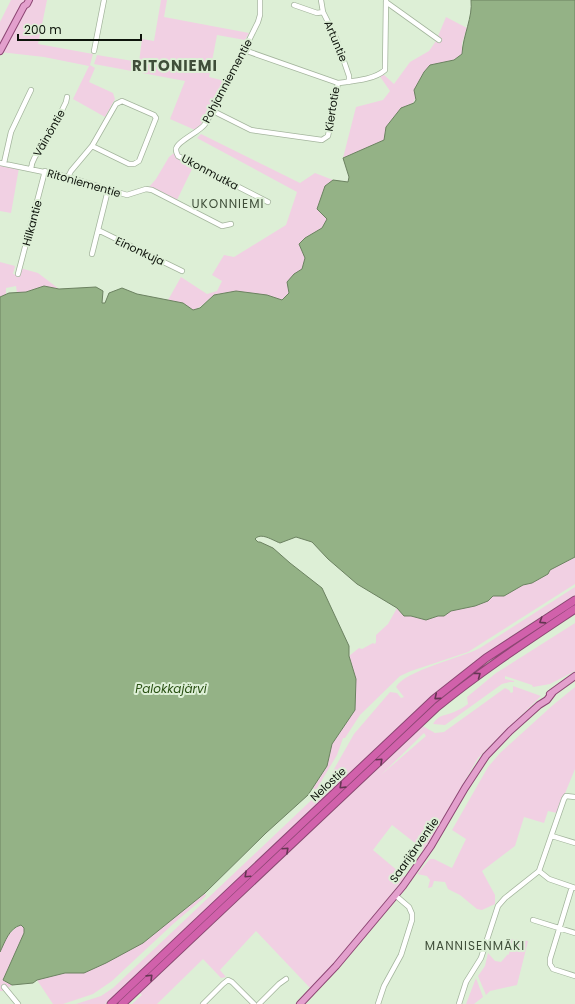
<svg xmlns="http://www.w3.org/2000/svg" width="575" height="1004" font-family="Poppins,sans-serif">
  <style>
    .green { fill: #f1d0e3; fill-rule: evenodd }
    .water { fill: #94b286; stroke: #6c8261 }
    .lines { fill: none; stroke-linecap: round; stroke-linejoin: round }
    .minor-casing { stroke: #a4b59d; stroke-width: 6 }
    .major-casing { stroke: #8c4673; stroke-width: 8 }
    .highway-casing { stroke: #8c4673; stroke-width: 9 }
    .minor { stroke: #fff; stroke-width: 4.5 }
    .major { stroke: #e3a0cd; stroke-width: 6 }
    .highway { stroke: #d161ab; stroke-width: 7 }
    .oneway { stroke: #653653 }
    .labels { text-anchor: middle; stroke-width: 4; stroke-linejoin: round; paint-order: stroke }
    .street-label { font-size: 11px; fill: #0d130b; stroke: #ddefd6 }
    .neighbourhood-label { font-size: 12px; letter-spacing: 1px; fill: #3f4e39; stroke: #ddefd6 }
    .water-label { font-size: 12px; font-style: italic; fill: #2b5215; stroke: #ddefd6 }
    .district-label { font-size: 15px; font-weight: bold; letter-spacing: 1px; fill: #3f4e39; stroke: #ddefd6 }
  </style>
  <rect width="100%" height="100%" fill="#ddefd6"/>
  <path class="green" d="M11,0H47L38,44L93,54L90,65L95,68L89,82L113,93L115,99L105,117L73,99L89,66L44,57L0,52V22Z
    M161,0H167L164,17L249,33L245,40L217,35L209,77L225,81C217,98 210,118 195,130L170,119L185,81L94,64L97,55L139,62L142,39L154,41Z
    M446,17L467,28L462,43V54L454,60L430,65L413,103L401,108L386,127L384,140L343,158L356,107L383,100L390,91L379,75L382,73L394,84L410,62L429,51L436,41Z
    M201,134L300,183L315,173L333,180L325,186L317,209L327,219L322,228L305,238L312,260L288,305C265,299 240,287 216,295C207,298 204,307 193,310L183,303L168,300L181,277L207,294L217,291L222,281L212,275L224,255L234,257L286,225L297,192L197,138Z
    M174,153L176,157L193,167L177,200L149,187L156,179L169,157Z
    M0,164L19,168L11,213L0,211Z
    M0,262L15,266L13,274L18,275L20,268L38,273L59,289L44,286L26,292L17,293L16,286L6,288V295L0,297Z
    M575,557V584L468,652L411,671L400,676L360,715L345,738H343L337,755L316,790L313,788L327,766L332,744L355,710L356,679L349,656L359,648L362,649L373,643L375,644L376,642V635L388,624L397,608L404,616H411L426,620L438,616H444L450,611L475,606L488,601L493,596H504L523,585L532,583L548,574L550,570Z
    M575,587V595C538,619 500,642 465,669C439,690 414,713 389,736L105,1004H76L101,996L113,988L320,792L329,778L354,734L390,692L397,693L401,698L404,697L396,687C404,671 461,658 480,648Z
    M575,623V671L550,684L533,687L532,685L505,676V679L514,681V682H510L502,684L445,725L433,724C439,714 445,716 454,712C459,710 464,707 468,704L467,697L496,673Z
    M513,686L541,696L478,758L435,833L424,850L392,825L373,850L405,877L338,960L311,989L256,931L220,970L226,977L221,978L203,959L157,1004H132L142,995L140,993L423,726L435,733L444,732L505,688L509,690L511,693L513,692ZM424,733L426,736L381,775Z
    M575,687V769L557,813L548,811L544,823L524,817L515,846L482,871L495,895V904L482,910L477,909L460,895L448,889L445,882L434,881L432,887L428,888L430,880L427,876L417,874L430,859H434L452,868L466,839L452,830L488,767L500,753L553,705Z
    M205,893L206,896L173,924L112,981L93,994L63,1004H53L37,980L65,973L143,943Z
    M21,925L24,928V933L3,980L12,985L4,991H0C0,979 0,965 0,953C1,944 12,928 21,925Z
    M511,939L528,941L517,985L490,991L486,995L478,976L485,966L488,953L495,961L501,962L508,954L509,955Z
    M476,978L483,997L474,1004H466Z"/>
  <path class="water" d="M471,0H575V557L550,570L548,574L532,583L523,585L504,596H493L488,601L475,606L451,611L444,616H438L426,620L411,616H404L397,608L357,584L328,559L312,542L296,537L280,543C272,540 261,532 255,539L258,542H260L273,548L290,563L322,588L349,646V656L356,679L355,710L332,744L327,766L308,795L266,833L205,893L143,943L106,963L84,973H65L37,980L33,983L12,985L3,980L24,933V928L21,925C9,928 5,942 0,952V297L9,293L26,292L44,286L59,289L96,287L103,291L102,303H105L109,293L122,288L137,294L183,303L193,310L200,308L214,295L236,291L267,295L282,300L289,293L287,282L294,274L302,269L305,258L299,244L305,238L322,228L327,219L317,209L325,186L333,180L348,182L349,177L343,158L384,140L386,127L401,108L414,103L416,100L414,90L424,72L430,65L454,60L462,54C463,35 473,17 471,0Z"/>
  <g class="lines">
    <defs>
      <path id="minor" d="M260,0V15L258,22C241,56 225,91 205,124C200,132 175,142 176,150C176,152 177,154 178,156L268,202
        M321,0L323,12L336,38L349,76V82
        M386,2L439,40
        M294,5L317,13L323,12
        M94,51L104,0
        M338,83C353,81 374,80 385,70L386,0
        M213,111L251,130L322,140L328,136L338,83L244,50
        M0,163L68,177L127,195L146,189L152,190L222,226L231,224
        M4,163L11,132L31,90
        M31,169C32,156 42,149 48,139C55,127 60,114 66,102L67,97
        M68,177L71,171L92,146L116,104L122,101L154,115L156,118L139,161L134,164H129L92,146
        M98,230L182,271
        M92,254L108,190
        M18,274L45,171
        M552,836L575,843
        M539,871L549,879L575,888
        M572,887L550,959V964L553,969L575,976
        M533,920L575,933
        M4,987L18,1004
        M203,1004L223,984L228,980L232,982L254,1004
        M259,1004L279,984L286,979
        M378,1004L384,986L401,955L412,920V914L409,907L395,895
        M459,1004L466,982L481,958L498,906L505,898L539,871L564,799L566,796L575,797"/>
      <path id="major" d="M0,51L24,6L27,4L29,0
        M550,694L575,676
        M300,1004L336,966L403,886L431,846L465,788L486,756L510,731L539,705L547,700L553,692"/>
      <path id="highway" d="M111,1004L434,699L486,658L575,600
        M122,1004L437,707C481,671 527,641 575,609"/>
    </defs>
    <use href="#minor" class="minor-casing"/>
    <use href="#major" class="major-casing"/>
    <use href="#highway" class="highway-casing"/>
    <use href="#minor" class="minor"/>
    <use href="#major" class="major"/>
    <use href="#highway" class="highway"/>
  </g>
  <defs><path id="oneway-chevron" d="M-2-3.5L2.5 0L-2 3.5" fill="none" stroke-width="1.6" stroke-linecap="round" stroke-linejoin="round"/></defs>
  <g class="oneway">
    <use href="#oneway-chevron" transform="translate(542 621) rotate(147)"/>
    <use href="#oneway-chevron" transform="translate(478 675) rotate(-37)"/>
    <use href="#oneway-chevron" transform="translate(437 697) rotate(140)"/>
    <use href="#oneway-chevron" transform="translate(380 761) rotate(-43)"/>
    <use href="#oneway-chevron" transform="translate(342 786) rotate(136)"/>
    <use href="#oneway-chevron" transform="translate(286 850) rotate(-43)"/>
    <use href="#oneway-chevron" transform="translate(247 875) rotate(137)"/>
    <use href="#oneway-chevron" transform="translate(150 977) rotate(-44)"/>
  </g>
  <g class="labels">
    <g class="street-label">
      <text transform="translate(336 41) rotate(67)" y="4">Artuntie</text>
      <text transform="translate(227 81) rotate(-62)" y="4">Pohjanniementie</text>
      <text transform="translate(332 109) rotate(-81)" y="4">Kiertotie</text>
      <text transform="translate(49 133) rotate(-60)" y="4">Väinöntie</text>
      <text transform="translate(210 172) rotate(28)" y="4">Ukonmutka</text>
      <text transform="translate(84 183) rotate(16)" y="4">Ritoniementie</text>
      <text transform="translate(32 223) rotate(-75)" y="4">Hilkantie</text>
      <text transform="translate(140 251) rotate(25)" y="4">Einonkuja</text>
      <text transform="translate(328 784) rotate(-43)" y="4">Nelostie</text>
      <text transform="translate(414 850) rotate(-55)" y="4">Saarijärventie</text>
    </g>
    <g class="neighbourhood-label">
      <text x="228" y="208">UKONNIEMI</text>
      <text x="475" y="950">MANNISENMÄKI</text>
    </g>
    <g class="water-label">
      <text x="171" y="693">Palokkajärvi</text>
    </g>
    <g class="district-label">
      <text x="175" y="71">RITONIEMI</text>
    </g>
  </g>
  <path d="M18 34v6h123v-6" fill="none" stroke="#0d130b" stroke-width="2"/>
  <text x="24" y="34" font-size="12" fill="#0d130b" stroke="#ddefd6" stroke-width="3" paint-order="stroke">200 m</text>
</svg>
